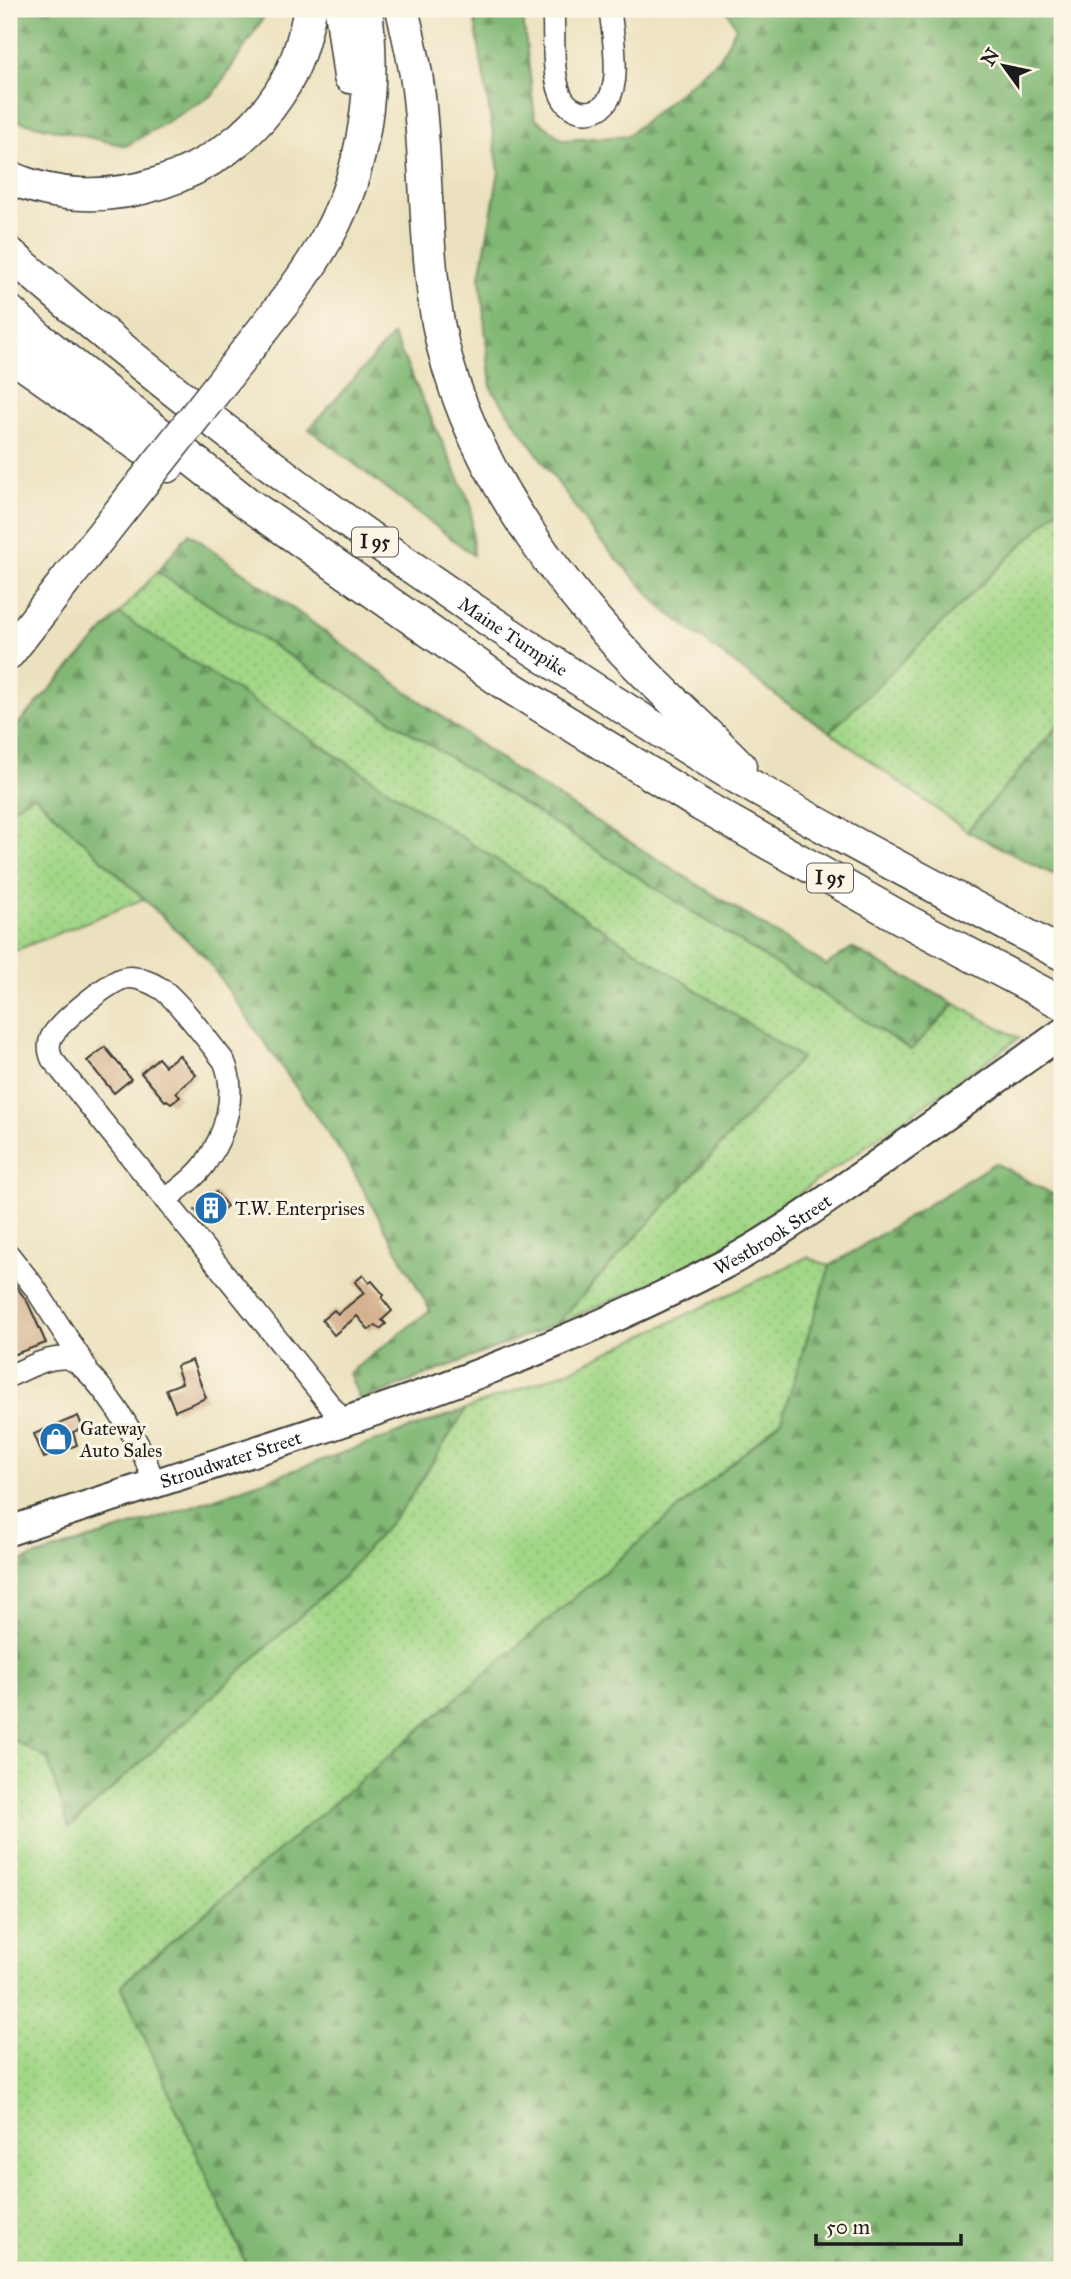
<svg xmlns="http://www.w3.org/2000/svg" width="1071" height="2279" font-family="'IM FELL Great Primer',serif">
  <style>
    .grass { fill: url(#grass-dots); stroke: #5f7a52; stroke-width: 2 }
    .forest { fill: url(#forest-firs); stroke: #4e6a48; stroke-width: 2 }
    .building { fill: #d5b28f }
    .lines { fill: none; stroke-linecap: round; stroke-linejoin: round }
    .minor-casing { stroke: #3b3a34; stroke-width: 24 }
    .major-casing { stroke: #3b3a34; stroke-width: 32 }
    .highway-casing { stroke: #3b3a34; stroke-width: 35 }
    .minor { stroke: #fff; stroke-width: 21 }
    .major { stroke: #fff; stroke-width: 28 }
    .highway { stroke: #fff; stroke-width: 32 }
    .highway-bridge-casing { stroke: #3b3a34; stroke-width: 35; stroke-linecap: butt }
    .highway-bridge { stroke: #fff; stroke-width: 32 }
    .labels { text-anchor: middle; stroke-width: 6; stroke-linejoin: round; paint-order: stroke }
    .shield { fill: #fcf5e5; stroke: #5f5d58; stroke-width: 2 }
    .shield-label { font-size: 18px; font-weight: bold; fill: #1c1c1c }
    .street-label { font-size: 19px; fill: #1c1c1c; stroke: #fcf5e5 }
    .poi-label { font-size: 19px; fill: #1c1c1c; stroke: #fcf5e5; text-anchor: start }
  </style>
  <defs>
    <pattern id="grass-dots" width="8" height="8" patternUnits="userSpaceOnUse" patternTransform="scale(1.75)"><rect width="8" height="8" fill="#a2d787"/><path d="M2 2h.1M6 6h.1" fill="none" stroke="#8bb874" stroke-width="1.8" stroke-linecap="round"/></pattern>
    <pattern id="forest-firs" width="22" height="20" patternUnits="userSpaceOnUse" patternTransform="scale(1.75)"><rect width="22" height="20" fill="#81b874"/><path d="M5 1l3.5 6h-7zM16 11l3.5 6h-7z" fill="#69955e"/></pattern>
  </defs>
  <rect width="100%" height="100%" fill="#fcf5e5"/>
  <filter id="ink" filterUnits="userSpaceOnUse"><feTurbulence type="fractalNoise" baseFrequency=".0143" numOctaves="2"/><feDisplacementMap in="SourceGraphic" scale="14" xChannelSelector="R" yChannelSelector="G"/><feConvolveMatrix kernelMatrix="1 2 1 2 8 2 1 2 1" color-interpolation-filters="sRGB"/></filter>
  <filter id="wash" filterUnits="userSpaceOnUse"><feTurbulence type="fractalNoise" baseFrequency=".00686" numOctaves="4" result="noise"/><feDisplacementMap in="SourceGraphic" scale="28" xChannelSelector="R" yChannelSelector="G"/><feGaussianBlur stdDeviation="1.57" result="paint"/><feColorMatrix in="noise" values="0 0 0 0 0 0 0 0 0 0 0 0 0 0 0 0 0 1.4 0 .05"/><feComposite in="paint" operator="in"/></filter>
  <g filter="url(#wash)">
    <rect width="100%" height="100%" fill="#ece1be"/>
    <path class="grass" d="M1062,463V721L967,831L830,732Z
      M157,572L911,1050L955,1004L1019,1038L723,1247L641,1288L556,1324L800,1058L119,614Z
      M34,795L144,899L9,953V810Z
      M807,1257L830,1266L781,1421L121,1985L249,2270H9V1737L48,1760L69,1827L344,1576L406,1504L466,1409L573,1369Z"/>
    <path class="forest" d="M9,9H267L268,11L214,94L126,146L9,119Z
      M473,9H522L535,118L563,140L627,136L720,58L736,27L726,9H1062V506L830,732L785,702L663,609L594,534L491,388L480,277L499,171Z
      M393,335L471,505L473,555L309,429Z
      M189,533L515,770L826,965L852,948L955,1004L911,1050L157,572Z
      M119,614L801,1058L556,1324L360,1401L349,1373L430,1310L350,1165L205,957L34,795L9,810V734Z
      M1062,721V879L967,831Z
      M995,1163L1062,1199V2270H249L121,1985L781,1421L830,1266Z
      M466,1409L406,1504L344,1576L69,1828L48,1760L9,1737V1565L190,1507Z"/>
    <g id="blocks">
      <path class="building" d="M105,1047L131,1079L114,1093L87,1061Z
        M179,1055L196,1075L176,1092L180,1097L171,1104L167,1100L165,1101L141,1073L158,1058L165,1066Z
        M216,1192L227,1206L206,1223L195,1210Z
        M363,1275L369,1283L372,1281L384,1295L382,1298L392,1311L382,1320L386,1324L380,1329L376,1325L369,1330L357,1316L334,1335L322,1320L334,1310L338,1314L364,1293L355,1282Z
        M9,1276L28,1303L46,1343L9,1356Z
        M192,1360L206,1398L175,1411L166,1389L182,1383L176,1366Z
        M78,1416L83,1428L73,1432L77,1445L44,1458L34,1434Z"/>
    </g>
  </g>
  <g filter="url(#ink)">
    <use href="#blocks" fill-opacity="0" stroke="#3b3a34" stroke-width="2"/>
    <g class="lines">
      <defs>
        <path id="minor" d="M553,9C555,34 551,72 561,95C565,105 575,112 586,112C630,111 612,36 610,9
          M165,1200C179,1189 195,1178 205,1164C225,1136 238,1093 224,1061C211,1045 175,996 160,988C151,982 135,976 125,978C109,981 57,1024 51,1038C48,1045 49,1052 52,1059L343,1421
          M9,1255L35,1288L86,1367
          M9,1376C26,1369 46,1357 65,1358C89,1360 129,1427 140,1448C146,1459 150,1472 154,1483"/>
        <g id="major">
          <path id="s1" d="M9,1531C248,1451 503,1382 727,1263C775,1237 820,1204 865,1173C931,1126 997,1079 1062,1033"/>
        </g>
        <g id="highway">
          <path d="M341,9L350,77"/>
          <path d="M402,9C409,38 416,67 419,97C427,172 425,248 438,323C460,443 536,554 616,643C655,686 699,724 740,766"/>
          <path d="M9,177C102,220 224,179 279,94C297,67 304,39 310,9"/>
          <path id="s2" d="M9,253C223,441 456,606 699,755C817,826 940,889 1062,954"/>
          <path d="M9,311L39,338L247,503L502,682L701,805L903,919L1062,1003"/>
          <path d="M9,354L168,466"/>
          <path d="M238,362C269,321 303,282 328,236C365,169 376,84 366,9"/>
          <path d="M9,653L70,575"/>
        </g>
      </defs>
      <use href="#minor" class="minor-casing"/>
      <use href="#major" class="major-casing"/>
      <use href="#highway" class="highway-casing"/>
      <use href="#minor" class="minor"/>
      <use href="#major" class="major"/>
      <use href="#highway" class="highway"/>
      <defs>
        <path id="highway-bridge" d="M70,575L238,362"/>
      </defs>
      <use href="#highway-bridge" class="highway-bridge-casing"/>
      <use href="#highway-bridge" class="highway-bridge"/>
    </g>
  </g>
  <defs>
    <symbol id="building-disc" viewBox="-11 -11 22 22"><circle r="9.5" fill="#1f6fb2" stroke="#fcf5e5"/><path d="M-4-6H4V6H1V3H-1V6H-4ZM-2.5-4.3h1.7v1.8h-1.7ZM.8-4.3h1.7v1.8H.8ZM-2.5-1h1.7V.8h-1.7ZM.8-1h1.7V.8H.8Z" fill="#fff"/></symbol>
    <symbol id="shop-disc" viewBox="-11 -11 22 22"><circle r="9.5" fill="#1f6fb2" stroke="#fcf5e5"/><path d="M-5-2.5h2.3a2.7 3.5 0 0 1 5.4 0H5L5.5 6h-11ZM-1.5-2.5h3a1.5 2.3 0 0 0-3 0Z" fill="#fff"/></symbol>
  </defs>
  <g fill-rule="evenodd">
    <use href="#building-disc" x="192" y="1189" width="38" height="38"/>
    <use href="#shop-disc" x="37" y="1420" width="38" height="38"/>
  </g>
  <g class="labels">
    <g class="shield">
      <rect x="352" y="527.5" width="46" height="29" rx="5"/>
      <rect x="807" y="863.5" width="46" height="29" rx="5"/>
    </g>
    <g class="shield-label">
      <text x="375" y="548">I 95</text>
      <text x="830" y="884">I 95</text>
    </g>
    <g class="street-label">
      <text dy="7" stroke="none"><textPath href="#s2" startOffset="634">Maine Turnpike</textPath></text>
      <text dy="7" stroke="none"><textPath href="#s1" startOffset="821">Westbrook Street</textPath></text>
      <text dy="7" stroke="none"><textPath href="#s1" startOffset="233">Stroudwater Street</textPath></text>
    </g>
    <g class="poi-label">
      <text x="235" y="1215">T.W. Enterprises</text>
      <text x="80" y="1435">Gateway<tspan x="80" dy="22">Auto Sales</tspan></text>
    </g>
  </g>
  <rect width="1071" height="2279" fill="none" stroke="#fcf5e5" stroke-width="35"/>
  <g transform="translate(1004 66) rotate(303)" stroke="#fcf5e5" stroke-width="5" paint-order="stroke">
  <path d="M0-5L12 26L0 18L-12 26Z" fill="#1c1c1c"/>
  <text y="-10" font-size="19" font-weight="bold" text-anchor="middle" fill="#1c1c1c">N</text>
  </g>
  <path d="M816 2234v10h145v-10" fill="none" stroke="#1c1c1c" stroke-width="3.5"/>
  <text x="826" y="2234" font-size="21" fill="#1c1c1c" stroke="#fcf5e5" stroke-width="5" paint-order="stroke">50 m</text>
</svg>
